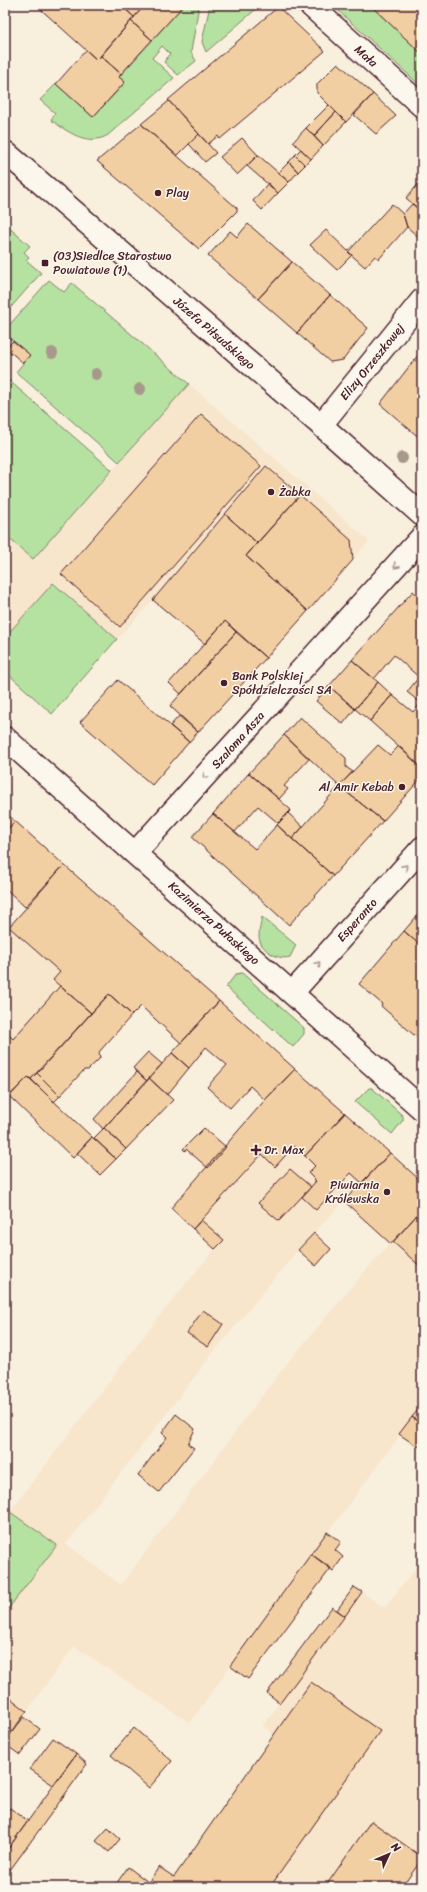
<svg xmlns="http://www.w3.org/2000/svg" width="427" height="1892" font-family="Sriracha,sans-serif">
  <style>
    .built { fill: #f7e5cc }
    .green { fill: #b5e2a1; stroke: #808066 }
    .building { fill: #f2cfa3; stroke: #4a1f2b }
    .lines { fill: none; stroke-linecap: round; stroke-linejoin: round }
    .street-casing { stroke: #4a1f2b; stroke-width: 25 }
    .secondary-casing { stroke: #4a1f2b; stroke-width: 25 }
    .street { stroke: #fbf7ec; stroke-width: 22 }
    .secondary { stroke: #fbf7ec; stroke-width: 22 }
    .tree { fill: #a8988b }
    .oneway { stroke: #ab9695 }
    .poi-dot { fill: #4a1f2b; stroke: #fbf7ec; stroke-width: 1.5 }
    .labels { text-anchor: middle; stroke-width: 3; stroke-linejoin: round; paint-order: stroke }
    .street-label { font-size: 12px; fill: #4a1f2b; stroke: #fbf7ec }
    .poi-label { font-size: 12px; fill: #4a1f2b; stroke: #fbf7ec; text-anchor: start }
  </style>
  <rect width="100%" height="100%" fill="#f9efdd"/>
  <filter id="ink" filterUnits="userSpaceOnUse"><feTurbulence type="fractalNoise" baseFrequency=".025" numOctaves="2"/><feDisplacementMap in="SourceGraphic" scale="8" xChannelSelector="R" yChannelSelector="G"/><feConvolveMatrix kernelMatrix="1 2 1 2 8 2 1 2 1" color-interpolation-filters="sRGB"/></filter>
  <g filter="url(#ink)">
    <path class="built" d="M189,384L369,541L308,611L189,742L170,726L179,716L170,706L181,694L169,683L204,644L153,600L117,639L53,583L5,637V535L33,559Z
      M64,865L219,1001L181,1043L141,1006L132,1015L108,994L31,1079L28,1077L5,1101V931Z
      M265,1100L362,1182L298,1250L212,1354L66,1544L121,1585L281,1371L360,1277L422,1209V1405L230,1666L190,1723L74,1646L5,1741V1518L154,1323L215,1249L171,1208Z
      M422,1561V1859L402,1887H145L159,1867L174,1877L274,1735L263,1726L362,1592L384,1608Z"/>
    <path class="green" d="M184,5H199L191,52L196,61L178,75L164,62L170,54L162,46L152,58L174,78L108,135C88,147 68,132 51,120L55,113L40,100L56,84L93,117L125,83L119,77Z
      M210,5H250L255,10L206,52L202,42Z
      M332,5H370L422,54V87Z
      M5,224L30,246L24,252L29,257L26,260L41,273L5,314Z
      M49,280L64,292L72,283L189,384L119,462L16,372L30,355L5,334V330Z
      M5,377L112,470L33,559L5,535Z
      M53,583L117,639L52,714L5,671V637Z
      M262,917L296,945L290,957C278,961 259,949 259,936C259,930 261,923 262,917Z
      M242,973L304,1028V1034L293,1047L226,987L236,974Z
      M369,1088H372L403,1116V1120L392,1134L355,1102Z
      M10,1512L57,1545L5,1613V1518Z"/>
    <path class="building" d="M36,5H121L134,17L97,60Z
      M121,5H145L134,17Z
      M145,5H184L152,40L131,21Z
      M370,5H422V54Z
      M278,7L325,51L220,139L218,136L208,144L168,100Z
      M131,21L152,40L121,74L101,56Z
      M86,50L97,60L101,56L121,74L119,77L125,82L93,117L56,84Z
      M338,63L373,94L346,122L317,93V84Z
      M373,94L396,116L376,134L354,115Z
      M169,101L199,134L177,156L141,124Z
      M329,105L336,112L314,136L306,128Z
      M336,112L346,122L323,146L314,136Z
      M141,124L237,208V211L199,249L97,161Z
      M306,128L323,146L311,159L293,142Z
      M199,134L216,153L205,162L189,144Z
      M242,138L258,155L237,175L220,157Z
      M301,149L311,159L305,165L295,155Z
      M258,155L289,182L278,193L247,166Z
      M295,155L305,165L298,172L289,162Z
      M289,162L298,172L289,182L278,173Z
      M422,180V210L421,211L406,198Z
      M268,183L278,193L262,210L253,201Z
      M392,204L403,214L407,227L379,259L375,256L365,267L348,252Z
      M412,204L422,212V240L407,227L403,214Z
      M248,224L292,262L258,299L208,256L230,231L237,237Z
      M326,230L352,255L337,270L310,245Z
      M292,262L330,295L297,333L258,299Z
      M330,295L368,328L343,360L330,362L297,333Z
      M13,341L30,355L23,363L6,348Z
      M422,350V440L380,404Z
      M201,414L261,466L120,627L61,574Z
      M266,466L300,495L257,543L225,514Z
      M300,495L351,540L353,560L308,611L246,556Z
      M225,514L257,543L246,556L308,611L266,658L225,621L205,644L153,600Z
      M413,591L422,600V680L394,655L374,679L352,660Z
      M225,621L236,632L181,694L169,683Z
      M236,632L266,658L198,732L170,706Z
      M352,660L378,682L355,709L329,686Z
      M419,677L422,680V768L370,721L392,695L413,712L421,703L407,692Z
      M118,680L189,742L152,785L80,722Z
      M378,682L392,695L370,721L355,709Z
      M329,686L355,709L343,724L316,701Z
      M179,716L198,732L189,742L170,726Z
      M300,717L346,758V767L353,772L339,786L284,735Z
      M284,735L309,759L284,786L288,789L279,799L249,773Z
      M378,745L390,755L399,746L422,768V777L383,821L339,786Z
      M249,773L291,810L278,823L258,806L235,832L213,814Z
      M339,786L383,821L333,876L292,839Z
      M5,812L15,821L5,832Z
      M288,813L303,827L292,839L277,825Z
      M213,814L255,849L277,825L333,876L289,925L192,837Z
      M15,821L64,865L25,907L5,888V832Z
      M64,865L219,1001L181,1043L141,1006L132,1015L109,994L91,1013L53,980L60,972L9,927Z
      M422,910V947L404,931Z
      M404,931L422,947V1042L381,1006L382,1004L359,984Z
      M60,986L91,1013L31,1079L28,1077L5,1101V1031L13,1039Z
      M109,994L132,1015L99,1052L100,1058L88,1070H84L60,1096L37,1073Z
      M219,1001L295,1069L265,1100L250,1086L230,1108L207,1087L227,1065L206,1047L189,1068L172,1053Z
      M148,1052L162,1064L147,1081L133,1068Z
      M172,1053L189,1068L167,1095L149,1078Z
      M295,1069L345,1113L305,1156L294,1146L275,1167L262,1154L193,1229L171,1208L265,1100Z
      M137,1072L147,1081L103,1129L94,1119Z
      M37,1073L60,1096L54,1102L31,1079Z
      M28,1077L92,1137L73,1158L9,1096Z
      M149,1078L173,1100L126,1149L104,1128Z
      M345,1113L390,1153L362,1183L351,1173L316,1210L302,1197L316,1181L308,1173L315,1166L305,1156Z
      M104,1128L126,1149L116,1159L94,1138Z
      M204,1128L226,1147L208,1168L186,1149L185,1151L183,1149Z
      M92,1137L116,1159L100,1175L77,1153Z
      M390,1153L422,1182V1209L391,1244L344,1201Z
      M290,1169L311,1187L279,1221L258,1203Z
      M422,1209V1268L393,1242Z
      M201,1220L224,1240L215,1249L193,1229Z
      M314,1233L331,1249L316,1266L298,1250Z
      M203,1310L223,1324L208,1347L187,1333Z
      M422,1405V1425L412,1417Z
      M176,1414L195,1429L188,1444L194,1448L159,1492L138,1475L167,1437L162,1433Z
      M412,1417L422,1425V1442L418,1447L399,1434Z
      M327,1532L341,1542L335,1550L343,1557L333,1571L311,1554Z
      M311,1554L331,1568L248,1679L230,1666Z
      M422,1580V1591L416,1586Z
      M354,1587L362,1592L345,1616L337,1610Z
      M332,1607L345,1616L280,1703L267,1693Z
      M311,1682L380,1731L270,1887H145L159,1867L174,1877Z
      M5,1694L27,1711L5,1741Z
      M24,1717L40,1729L20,1755L5,1744V1741Z
      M134,1728L172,1761L149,1788L111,1755Z
      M53,1738L76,1754L53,1785L30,1769Z
      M76,1754L87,1764L5,1877V1853Z
      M10,1808L28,1821L5,1853V1815Z
      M371,1821L422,1857V1859L402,1887H325Z
      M108,1828L120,1839L109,1852L96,1841Z
      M128,1867L148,1882L145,1887H114Z"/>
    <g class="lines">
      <defs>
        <path id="street" d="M310,5L422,106
          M321,425L422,300
          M5,738L422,1109
          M135,853L422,537
          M292,993L422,848"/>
        <path id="secondary" d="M5,152L321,425L422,515"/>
      </defs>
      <use href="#street" class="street-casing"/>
      <use href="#secondary" class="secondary-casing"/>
      <use href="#street" class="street"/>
      <use href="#secondary" class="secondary"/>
    </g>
    <g class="tree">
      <circle cx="52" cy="353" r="6"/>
      <circle cx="96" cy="374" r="6"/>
      <circle cx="140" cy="389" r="6"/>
      <circle cx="402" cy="458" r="6"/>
    </g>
    <defs><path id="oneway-chevron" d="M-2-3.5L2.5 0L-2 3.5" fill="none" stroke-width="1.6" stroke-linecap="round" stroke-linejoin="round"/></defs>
    <g class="oneway">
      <use href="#oneway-chevron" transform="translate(396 566) rotate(132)"/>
      <use href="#oneway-chevron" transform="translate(205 776) rotate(132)"/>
      <use href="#oneway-chevron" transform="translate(405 867) rotate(-48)"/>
      <use href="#oneway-chevron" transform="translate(318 964) rotate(-49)"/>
    </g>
  </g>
  <g class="poi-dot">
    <circle cx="158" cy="193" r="4"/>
    <rect x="41" y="259" width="8" height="8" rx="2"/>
    <circle cx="271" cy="492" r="4"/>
    <circle cx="224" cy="683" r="4"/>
    <circle cx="402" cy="787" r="4"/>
    <path d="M254 1144h4v4h4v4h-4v4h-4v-4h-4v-4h4z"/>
    <circle cx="387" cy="1192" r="4"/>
  </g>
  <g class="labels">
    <g class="street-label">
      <text transform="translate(366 56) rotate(42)" y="4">Mała</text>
      <text transform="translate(214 333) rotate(41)" y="4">Józefa Piłsudskiego</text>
      <text transform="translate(372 362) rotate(-51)" y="4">Elizy Orzeszkowej</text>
      <text transform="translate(238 740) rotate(-48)" y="4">Szaloma Asza</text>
      <text transform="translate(357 920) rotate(-48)" y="4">Esperanto</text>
      <text transform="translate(214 923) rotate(42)" y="4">Kazimierza Pułaskiego</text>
    </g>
    <g class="poi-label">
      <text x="166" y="197">Play</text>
      <text x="53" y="260">(03)Siedlce Starostwo<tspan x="53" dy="14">Powiatowe (1)</tspan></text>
      <text x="279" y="496">Żabka</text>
      <text x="232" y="680">Bank Polskiej<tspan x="232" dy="14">Spółdzielczości SA</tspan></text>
      <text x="394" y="791" text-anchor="end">Al Amir Kebab</text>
      <text x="264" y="1154">Dr. Max</text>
      <text x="379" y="1189" text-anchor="end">Piwiarnia<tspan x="379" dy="14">Królewska</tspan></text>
    </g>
  </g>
  <rect width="427" height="1892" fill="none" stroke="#fbf7ec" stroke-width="20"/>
  <rect x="10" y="10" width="407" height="1872" fill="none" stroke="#4a1f2b" stroke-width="1.5" filter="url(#ink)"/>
  <g transform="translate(389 1854) rotate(46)" stroke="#fbf7ec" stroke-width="3" paint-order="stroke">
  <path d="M0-3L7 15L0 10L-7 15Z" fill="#4a1f2b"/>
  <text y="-6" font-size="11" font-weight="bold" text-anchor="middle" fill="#4a1f2b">N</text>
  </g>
</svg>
